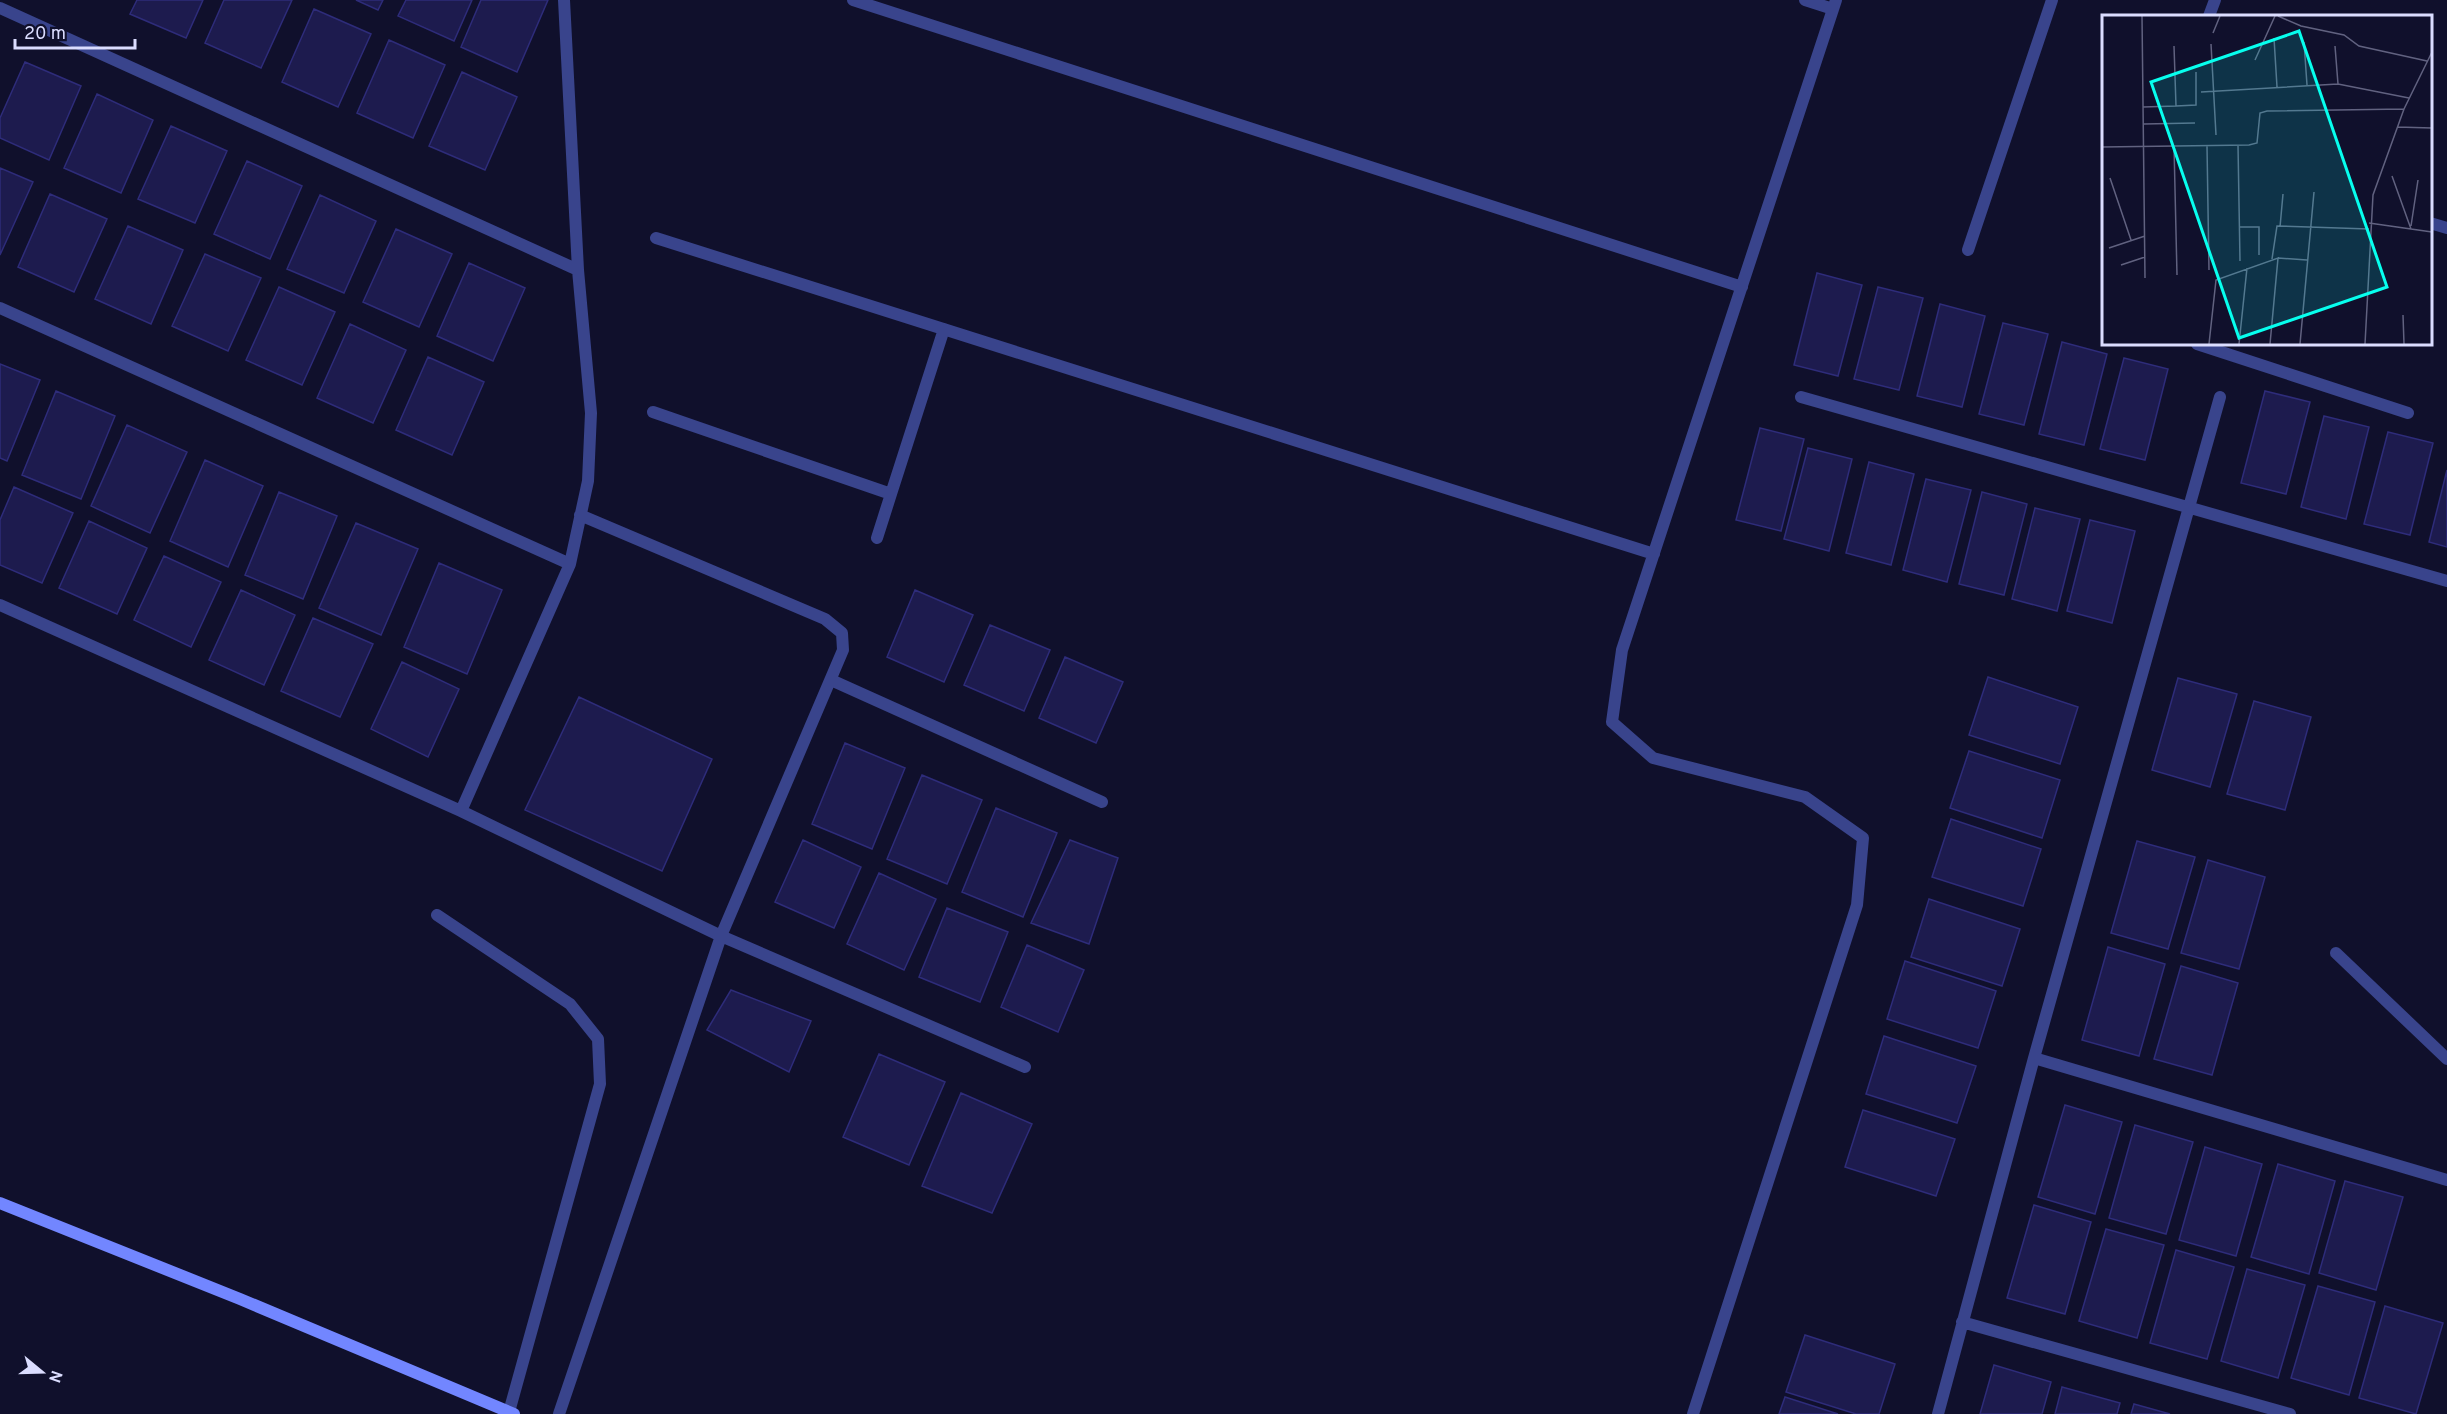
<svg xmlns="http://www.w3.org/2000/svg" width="2447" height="1414" font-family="Overpass,sans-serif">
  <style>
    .building { fill: #1d1b4e; stroke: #2e2c7a; stroke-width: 1.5 }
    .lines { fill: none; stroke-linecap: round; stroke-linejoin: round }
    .service { stroke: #39448c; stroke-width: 12 }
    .minor { stroke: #39448c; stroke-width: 12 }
    .secondary { stroke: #7286ff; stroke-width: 12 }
    .inset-road { fill: none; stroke: #616280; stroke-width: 1.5 }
    .view { fill: #07ffee; fill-opacity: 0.15; stroke: #07ffee; stroke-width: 3 }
    .inset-edge { fill: none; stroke: #dbddff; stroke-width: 3 }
  </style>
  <rect width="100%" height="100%" fill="#10102c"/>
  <path class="building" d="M137,0H203L186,38L130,14Z
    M224,0H292L261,68L205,43Z
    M356,0H383L378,10Z
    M406,0H472L454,41L398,16Z
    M481,0H548L517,72L461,47Z
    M314,9L371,34L338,107L282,82Z
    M389,40L445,65L413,138L357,113Z
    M25,62L81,86L49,160L0,138V118Z
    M462,72L517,97L485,170L429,146Z
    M97,94L153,120L121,193L64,168Z
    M171,126L227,151L195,223L138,199Z
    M247,161L302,186L270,259L214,234Z
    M0,168L33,182L0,255Z
    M50,194L107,219L74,292L18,267Z
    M320,195L376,221L344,293L287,269Z
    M128,226L183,250L151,324L95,299Z
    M396,229L452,254L419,327L363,302Z
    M205,254L261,278L228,351L172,326Z
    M469,263L525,288L493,361L437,336Z
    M1817,273L1862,285L1838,376L1794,365Z
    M279,287L335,312L302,385L246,360Z
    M1878,287L1923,298L1899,390L1854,379Z
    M1940,304L1985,316L1962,407L1917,396Z
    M2003,323L2048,334L2024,425L1979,414Z
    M350,324L406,350L373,423L317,398Z
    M2062,342L2107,354L2084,445L2039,434Z
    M428,357L484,382L452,455L396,430Z
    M2124,358L2168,369L2145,460L2100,449Z
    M0,364L40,380L7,461L0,458Z
    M56,391L115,416L81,499L22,475Z
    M2265,391L2310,402L2286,494L2241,483Z
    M2324,416L2369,427L2346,519L2301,507Z
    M127,425L187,452L150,533L91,506Z
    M1760,428L1804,439L1781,531L1736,520Z
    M2388,432L2433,443L2410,535L2364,524Z
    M1808,448L1852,459L1829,551L1784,539Z
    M205,460L263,486L228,567L170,541Z
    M1869,462L1914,474L1891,565L1846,553Z
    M2447,470V547L2429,542Z
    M1926,479L1971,490L1947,582L1903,570Z
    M14,487L73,513L42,583L0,565V520Z
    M279,492L337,516L303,599L245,575Z
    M1982,492L2027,504L2004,595L1959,584Z
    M2035,508L2080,519L2057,611L2012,599Z
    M2090,520L2135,531L2112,623L2067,611Z
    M89,521L147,548L117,614L59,588Z
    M356,523L418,549L381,635L319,608Z
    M164,556L221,582L191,647L134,620Z
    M439,563L502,590L467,674L404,647Z
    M241,590L295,615L264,685L209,660Z
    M915,590L973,615L944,682L887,657Z
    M313,618L373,644L340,717L281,691Z
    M990,625L1050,650L1024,711L964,685Z
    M1065,657L1123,682L1096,743L1039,718Z
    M402,662L459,689L428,757L371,729Z
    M1988,677L2078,707L2060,764L1969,735Z
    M2178,678L2237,694L2210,787L2152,770Z
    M579,697L712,759L662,871L525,810Z
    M2254,701L2311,717L2285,810L2227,794Z
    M845,743L905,768L872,849L812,824Z
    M1969,751L2060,780L2042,838L1950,808Z
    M922,775L982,800L947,884L887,859Z
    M996,808L1057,833L1023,917L962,892Z
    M1951,819L2041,849L2023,906L1932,877Z
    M803,840L861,867L834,928L775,902Z
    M1070,840L1118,858L1089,944L1031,923Z
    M2137,841L2195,857L2168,949L2111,933Z
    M2208,860L2265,877L2239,969L2181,953Z
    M879,873L936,899L904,970L847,944Z
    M1929,899L2020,929L2002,986L1911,957Z
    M947,908L1008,932L980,1002L919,977Z
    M1027,945L1084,970L1058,1032L1001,1007Z
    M2108,947L2165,964L2139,1056L2082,1040Z
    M1905,961L1996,991L1978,1048L1887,1019Z
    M2181,966L2238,983L2212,1075L2154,1059Z
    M731,990L811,1021L789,1072L707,1030Z
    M1884,1036L1976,1066L1957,1123L1866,1094Z
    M879,1054L945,1082L909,1165L843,1137Z
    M961,1093L1032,1124L992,1213L922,1186Z
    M2065,1105L2122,1122L2095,1214L2038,1197Z
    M1863,1110L1955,1139L1936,1196L1845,1167Z
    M2135,1125L2193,1142L2166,1234L2109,1218Z
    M2205,1147L2262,1164L2236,1256L2179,1240Z
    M2278,1164L2335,1181L2309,1274L2251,1257Z
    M2345,1181L2403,1197L2376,1290L2319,1273Z
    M2034,1205L2091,1222L2065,1314L2007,1298Z
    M2106,1229L2164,1245L2137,1338L2079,1321Z
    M2176,1250L2234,1267L2207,1359L2150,1343Z
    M2247,1269L2305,1285L2278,1378L2221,1361Z
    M2318,1286L2375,1302L2349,1395L2291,1378Z
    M2385,1306L2443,1323L2416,1414L2359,1398Z
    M1805,1335L1895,1364L1879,1414H1856L1786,1392Z
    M1994,1365L2051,1382L2042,1414H1980Z
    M2062,1387L2120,1403L2117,1414H2055Z
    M1785,1397L1838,1414H1779Z
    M2134,1404L2170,1414H2131Z"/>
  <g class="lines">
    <path class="service" d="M437,915L570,1004L598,1039L600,1084L509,1412"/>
    <path class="minor" d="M853,0L1742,287
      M1805,0L1833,9
      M0,8L578,270
      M2209,16L2215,0
      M2430,223L2447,228
      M656,238L1654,554
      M1968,250L2052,0
      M0,308L570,564L588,481L591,413L578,270L564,0
      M2197,344L2408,413
      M1801,397L2447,581
      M653,412L891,494L944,329
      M877,538L891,494
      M0,605L461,811L721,936L1025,1067
      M831,680L1102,802
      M461,811L570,564
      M2336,953L2447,1059
      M2034,1058L2447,1180
      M1962,1322L2290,1414
      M559,1414L721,936L843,650L842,633L825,619L580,515
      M1693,1414L1857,905L1863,838L1805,797L1653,758L1612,722L1622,650L1836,0
      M1938,1414L2034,1058L2220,397"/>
    <path class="secondary" d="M0,1203L240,1299L514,1414"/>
  </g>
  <g transform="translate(2102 15)">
    <rect width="330" height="330" fill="#10102c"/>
    <path class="inset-road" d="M40,1L43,263M176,1L199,11L242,20L257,31L325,46M111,18L118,1M172,23L175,72M202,27L205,70M109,29L114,120M233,31L236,69M153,45L173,1M99,77L236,69L307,83M74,91L94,90V57M41,92L74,91L72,31M42,109L93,108M295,112L330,113M136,130L138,246M72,131L75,260M105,131L107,255M0,132L147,130L155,128L158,98L165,96L302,94M290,161L309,214M8,163L29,225M267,208L330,217M309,211L316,165M138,212H157V240M178,212L181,179M7,233L43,221M176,243L205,245M170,244L175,211L267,214M19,250L43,242M301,300L302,329M107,329L114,265L176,243L168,329M137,329L145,253M198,329L212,177M263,329L271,180L302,94L330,37"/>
    <path class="view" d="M197,16L285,272L137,323L49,67Z"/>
    <rect width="330" height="330" class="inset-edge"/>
  </g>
  <g transform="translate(42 1372) rotate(109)" stroke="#10102c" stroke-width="4.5" paint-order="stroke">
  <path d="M0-4.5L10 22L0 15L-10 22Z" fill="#dbddff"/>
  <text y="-9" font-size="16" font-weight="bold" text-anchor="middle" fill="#dbddff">N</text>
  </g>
  <path d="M15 39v9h120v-9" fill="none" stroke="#dbddff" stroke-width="3"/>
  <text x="24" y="39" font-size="18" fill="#dbddff" stroke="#10102c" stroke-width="4.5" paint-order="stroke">20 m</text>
</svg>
